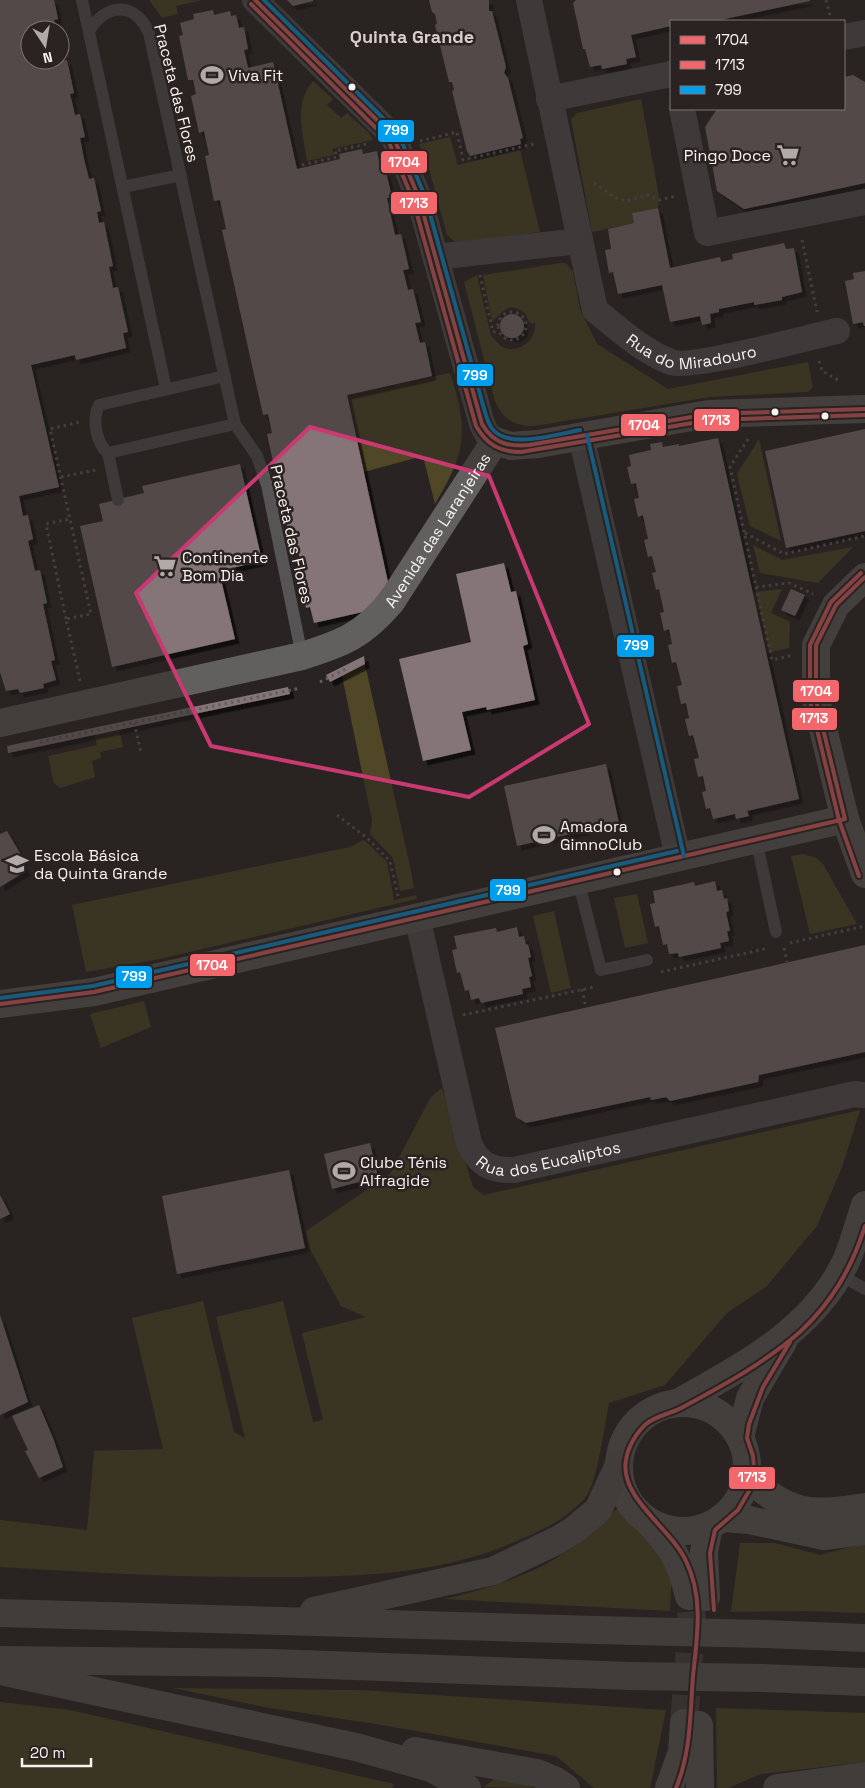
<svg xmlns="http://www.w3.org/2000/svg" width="865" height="1788" font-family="'Space Grotesk',sans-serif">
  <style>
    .green { fill: #4f4725 }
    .building { fill: #857578; filter: url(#shadow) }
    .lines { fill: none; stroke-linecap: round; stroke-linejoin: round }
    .secondary-tunnel { stroke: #484342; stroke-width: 28; stroke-dasharray: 28 14; stroke-linecap: butt }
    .path { stroke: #62605f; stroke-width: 3; stroke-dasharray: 2.5 4; stroke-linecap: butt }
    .lane { stroke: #565454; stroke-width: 12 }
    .street { stroke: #565454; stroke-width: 26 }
    .secondary { stroke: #62605e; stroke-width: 28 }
    .highway { stroke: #5d5b5a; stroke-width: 28 }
    .highway-bridge { stroke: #5d5b5a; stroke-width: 28 }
    .bus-1-casing { stroke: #2b2321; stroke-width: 8 }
    .bus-2-casing { stroke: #2b2321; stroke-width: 8 }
    .bus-3-casing { stroke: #2b2321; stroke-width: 8 }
    .bus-1 { stroke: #f1676c; stroke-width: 4 }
    .bus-2 { stroke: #f1676c; stroke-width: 4 }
    .bus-3 { stroke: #009fee; stroke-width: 4 }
    .marked { fill: none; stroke: #ca3972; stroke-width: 4; stroke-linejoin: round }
    .bus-dot { fill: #f8f2f1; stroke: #2b2321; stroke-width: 2 }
    .labels { text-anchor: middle; stroke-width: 5; stroke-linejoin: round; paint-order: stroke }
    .poi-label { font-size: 16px; fill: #f8f2f1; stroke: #2b2321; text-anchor: start }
    .street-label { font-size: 16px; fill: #f8f2f1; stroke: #2b2321 }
    .neighbourhood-label { font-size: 18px; font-weight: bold; fill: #d9cecb; stroke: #2b2321 }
    .line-badge { stroke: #2b2321; stroke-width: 2 }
    .badge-label { font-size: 14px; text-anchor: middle; font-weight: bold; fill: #fff }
  </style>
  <defs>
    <filter id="shadow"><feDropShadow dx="4.5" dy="4.5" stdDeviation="0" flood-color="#0009"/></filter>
  </defs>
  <rect width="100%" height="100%" fill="#292423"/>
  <path class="green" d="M149,0H202L176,6L178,14L162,18Z
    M313,81L333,99L327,105L341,118L347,113L369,133L373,140L332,149L334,155L307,161C303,133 293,104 313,81Z
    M641,99L659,196L658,208L632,213L634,223L592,232L571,119L577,113Z
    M450,137L458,165L520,150L540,232L456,243L447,235L429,169L419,144Z
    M561,263H566L573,272L580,309L597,344L668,389L808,362L813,387L808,392L710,397L535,426C514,427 501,418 494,398L464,282L477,275L491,336L502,347C519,354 536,341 535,323H530L525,313C507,300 504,313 492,321L483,275Z
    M450,373C469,430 466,453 435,504L423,456L364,472L347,395Z
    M759,439L781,541L750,526L737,474Z
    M753,545L782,560L853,547L818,583L760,573Z
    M782,589L771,613L790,622L789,648L766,653L753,592Z
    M365,664L411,871L414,888L400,891L393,858L370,834L372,820L342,676Z
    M119,729L123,747L100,752L101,758L92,761L95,777L60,788L54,783L48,756L97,745L94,734Z
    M364,840L387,862L394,900L416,895L417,899L160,959L86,972L72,905L350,847Z
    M803,854L816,858L823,864L857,924L810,934L791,856Z
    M637,894L648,943L625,948L614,898Z
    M554,911L571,988L551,993L533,916Z
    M144,1001L151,1027L101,1048L90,1014Z
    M442,1088L473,1187L484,1195L860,1110L842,1167L817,1226L766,1287L727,1313L665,1385L609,1403C605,1423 597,1484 585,1498C569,1516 549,1527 526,1537C438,1578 348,1577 253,1577C168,1577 84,1572 0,1567V1520L87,1530L94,1451L163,1449L132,1318L203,1301L234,1432L245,1438L216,1317L283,1301L313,1422L323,1420L302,1333L366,1317L341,1306L311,1251L306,1231L390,1174L431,1097Z
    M618,1508L646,1536L672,1567L670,1611L445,1599C487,1589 530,1576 566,1552C585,1540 601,1522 618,1508Z
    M740,1543H775L820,1555L865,1543V1613L805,1611L731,1612Z
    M173,1688L358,1690L666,1710L650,1788H594L556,1756L382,1725L264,1707Z
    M0,1702L70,1710L394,1784L392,1788H0Z
    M716,1708L865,1713V1762L761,1774L728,1788H717Z
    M499,1775L535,1788L484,1787Z"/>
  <path class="building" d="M0,0H54L58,19L54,20L56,30H30V60H60L61,53L62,61L67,60L74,93L70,94L75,115L80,114L85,137L80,138L84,159L89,179L94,178L101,211L97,212L99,223L104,222L113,266L109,267L113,288L118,287L128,332L123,333L126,348L76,360L75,355L31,365L59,487L19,496L23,516L28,515L33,539L28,541L35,571L40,570L47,603L43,604L55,660L51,661L56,680L43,684L44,688L20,693L18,689L6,691L0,672Z
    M287,0H313V1L293,6Z
    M429,0H489V11H492L506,67L504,73L508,78L523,138L520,139L521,144L470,156L467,151L452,91L454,90L452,82H449L435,25L437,23L435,14L432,12Z
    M576,0H810V1L715,21H671V26L631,35L636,57L626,59L627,64L602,69L601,65L590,67L585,49H583L573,3Z
    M213,10L214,15L230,11L231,16L236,15L239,28L244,27L248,49L244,50L248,68L273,62L297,169L340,159L339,154L362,149L363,154L377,151L381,173L386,172L392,197L387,198L395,235L401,234L409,269L403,270L408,290L413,289L421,322L415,323L420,343L425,342L432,376L347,395L388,582L367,611L314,623L310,607L306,608L296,565L301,564L296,543L291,544L281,500L286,499L282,479L277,480L267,434L272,433L270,423L268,414L263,415L222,230L226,229L220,200L214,201L205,156L209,155L207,145L204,131L199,133L191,96L196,94L193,80H188L179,36L183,35L180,23L194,19L193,14Z
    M853,75L865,82V183L744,209L717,191L705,127L717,109H844V77Z
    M658,208L670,268L720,257L721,262L733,259L732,254L784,243L786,249L794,248L802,292L782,297V300L754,305V302L719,309V312L710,314L711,323L702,325L700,316L670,322L662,285L618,294L613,272L609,273L605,250L611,249L608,229L634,223L632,213Z
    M865,271V326H864L863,322L853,324L845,281L854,279L853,273Z
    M500 326a12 12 0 1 1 24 0a12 12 0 1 1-24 0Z
    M865,429V531L786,548L765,451Z
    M718,438L799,799L747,811L749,816L736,819L735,814L713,819L710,808L706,809L702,792L706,791L703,776L698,777L694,759L699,758L696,746L693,735L689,736L685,719L689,718L686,703L681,704L677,686L682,685L676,662L672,663L668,645L672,644L669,629L664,631L660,613L664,612L659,589L656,590L652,573L656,572L652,556L648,557L644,540L648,539L643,515L638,517L634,499L639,498L636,483L631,484L627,467L631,466L629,455L651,450L650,444L662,442L663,447L679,444V446Z
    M240,464L262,561L219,571L235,639L112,667L80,526L103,521L99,504L144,493L142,486Z
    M504,563L511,592L516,591L528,644L523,646L535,700L487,710L486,707L462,712L471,750L423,761L399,659L471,642L456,574Z
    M791,589L805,595L795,616L781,610Z
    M364,656L365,664L330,682L326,675Z
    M288,687L290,694L8,753L7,746Z
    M606,764L619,823L517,846L504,786Z
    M7,831L24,860L20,862L26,871L0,887V834Z
    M715,881L717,891L722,890L724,899L727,898L729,911L726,912L730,931H727L729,941L720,943L721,948L679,957L678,953L669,954L667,944L663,945L659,926L655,927L650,904L655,903L653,891L694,882L695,886Z
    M517,927L519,937L524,936L526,945L528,944L531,957L528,958L532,976L529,977L531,987L522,989L523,994L481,1003L479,998L471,1000L469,990L465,991L460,972L457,973L452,950L457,949L454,936L496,928L497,932Z
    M865,945V1052L759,1075L758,1082L670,1101L666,1097L651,1100L650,1097L526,1123L516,1117L495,1028Z
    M370,1143L378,1177L332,1189L324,1154Z
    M289,1170L305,1248L177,1274L162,1196Z
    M0,1195L10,1214L0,1219Z
    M0,1315L28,1402L0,1415Z
    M39,1405L53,1438L63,1467L39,1478L25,1451L28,1450L12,1416Z"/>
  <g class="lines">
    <path class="secondary-tunnel" d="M684,1723L692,1621L689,1596"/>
    <path class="path" d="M826,0L831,19
      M420,141L457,132L463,160L534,144
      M302,165L337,157L335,151L367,144
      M594,183L614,197L627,201L648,195L659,200L676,196
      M802,240L817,312
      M480,275L493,332L498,331
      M498 326a14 14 0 1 1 28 0a14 14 0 1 1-28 0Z
      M819,361L822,371L838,380
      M748,439L730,467L772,660L793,655
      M61,477L95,470
      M745,533L784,554L865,536
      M756,587L789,583L813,594
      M66,619L46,524L70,519
      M80,681L66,619L91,614L50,429L80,422
      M320,682L348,668
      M134,723L141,752
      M40,742L301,688
      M337,815L367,838L390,861L398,896
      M790,943L865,926
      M784,948L787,962
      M661,972L769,948
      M582,989L586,1008
      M463,1015L594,987"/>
    <path class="lane" d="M82,0L166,389
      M89,31C107,2 135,2 149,33L235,424L257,456L267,485L302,656
      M123,187L181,175
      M225,376L99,405C92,419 96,443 108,453L235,424
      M108,453L118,500
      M756,839L776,932
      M578,880L601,970L647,960
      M839,1274L865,1289"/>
    <g class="street">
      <path d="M255,0L393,136L419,198L482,424L487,434L495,441"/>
      <path id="s1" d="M529,0L595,310C617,328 644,352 671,362C689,370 810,337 837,331"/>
      <path d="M844,37L865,33"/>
      <path d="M549,99L671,74"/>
      <path d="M682,109L707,233L865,202"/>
      <path d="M436,257L580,241"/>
      <path d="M581,436L678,857"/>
      <path id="s2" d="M417,917L469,1143C478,1164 491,1171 514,1170L855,1094L865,1095"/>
    </g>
    <g class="secondary">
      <path d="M865,577L836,605L816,645V700L845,819L865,874"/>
      <path id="s3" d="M0,723L302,656C343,643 362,636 391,602L495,441L511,446L538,444L709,414L865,409"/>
      <path d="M0,1004L94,992L845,819"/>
      <path d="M678,1403C741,1367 815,1330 847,1259C854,1242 859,1223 865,1205"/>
      <circle cx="683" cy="1467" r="64"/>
      <path d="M740,1437L750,1398L783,1342"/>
      <path d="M747,1475C787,1515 810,1516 865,1507"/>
      <path d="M723,1518L749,1520L824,1536L865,1531"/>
      <path d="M648,1521C675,1551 679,1558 689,1596"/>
      <path d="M706,1597L704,1552L709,1526"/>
      <path d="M699,1725L700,1788"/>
      <path d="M669,1788L682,1752L684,1723"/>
    </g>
    <path class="highway" d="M314,1611L493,1571L558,1540L574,1530L598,1510L619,1465
      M0,1613L634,1631
      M765,1634L865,1638
      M0,1660L273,1663L630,1676
      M5,1672L356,1747L431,1768L467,1788
      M762,1678L865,1682
      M415,1751L537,1773L556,1781L566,1788
      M777,1788L865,1776"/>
    <path class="highway-bridge" d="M634,1631L765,1634
      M630,1676L762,1678"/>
    <defs>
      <path id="bus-1" d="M255,0L393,136L419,198L482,424C493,443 508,447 529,445L709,414L865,409
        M845,819L816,700V645L836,605L865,577
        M0,1004L94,992L845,819"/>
      <path id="bus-2" d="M251,4L388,140L413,200L476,426C487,445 500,452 521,452L710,420L865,415
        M859,876L839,820L810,701V645L831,602L861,573
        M714,1610L710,1553L715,1530L738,1510L749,1491L754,1468L753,1456L747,1438L749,1424L763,1387L790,1342
        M676,1788C691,1752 690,1715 693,1676C697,1637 704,1598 686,1561C671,1528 619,1498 626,1460C628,1447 636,1433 646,1424C657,1415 671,1414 683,1407C724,1385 766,1362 801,1331C833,1301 852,1267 865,1226"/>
      <path id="bus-3" d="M264,0L398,133L425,196L483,405C485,412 487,421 491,427C506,451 557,434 580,430
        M587,435L684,856
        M0,998L93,986L677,851"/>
    </defs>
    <use href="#bus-1" class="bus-1-casing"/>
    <use href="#bus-2" class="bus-2-casing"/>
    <use href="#bus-3" class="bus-3-casing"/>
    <use href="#bus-1" class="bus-1"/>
    <use href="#bus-2" class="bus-2"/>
    <use href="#bus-3" class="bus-3"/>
  </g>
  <path d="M0 0H865V1788H0ZM310,427L489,476L589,724L469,797L211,746L136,593Z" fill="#292423" fill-opacity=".55" fill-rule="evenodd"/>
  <path class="marked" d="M310,427L489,476L589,724L469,797L211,746L136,593Z"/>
  <defs>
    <symbol id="stadium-bare" viewBox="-9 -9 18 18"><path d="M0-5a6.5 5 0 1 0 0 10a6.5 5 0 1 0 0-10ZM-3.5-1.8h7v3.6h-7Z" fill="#b0aaa9" stroke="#2b2321" stroke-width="2.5" paint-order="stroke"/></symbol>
    <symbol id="supermarket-bare" viewBox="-9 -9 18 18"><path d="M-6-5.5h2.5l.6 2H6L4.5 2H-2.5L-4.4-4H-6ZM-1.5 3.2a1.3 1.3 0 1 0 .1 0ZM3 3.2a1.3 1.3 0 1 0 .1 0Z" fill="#b0aaa9" stroke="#2b2321" stroke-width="2.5" paint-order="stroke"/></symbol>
    <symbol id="school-bare" viewBox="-9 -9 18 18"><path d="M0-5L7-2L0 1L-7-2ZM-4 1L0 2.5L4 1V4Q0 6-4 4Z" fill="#b0aaa9" stroke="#2b2321" stroke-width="2.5" paint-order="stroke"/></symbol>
  </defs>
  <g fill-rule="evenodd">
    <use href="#stadium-bare" x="196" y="59" width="32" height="32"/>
    <use href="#supermarket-bare" x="772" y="139" width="32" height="32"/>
    <use href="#supermarket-bare" x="149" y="550" width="32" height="32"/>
    <use href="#stadium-bare" x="528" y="819" width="32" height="32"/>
    <use href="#school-bare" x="1" y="848" width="32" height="32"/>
    <use href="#stadium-bare" x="328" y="1155" width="32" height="32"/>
  </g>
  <g class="bus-dot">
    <circle cx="352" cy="87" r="4.5"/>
    <circle cx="775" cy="412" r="4.5"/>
    <circle cx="825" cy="416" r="4.5"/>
    <circle cx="617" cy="872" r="4.5"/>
  </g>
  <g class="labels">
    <g class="poi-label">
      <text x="228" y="81">Viva Fit</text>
      <text x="771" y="161" text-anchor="end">Pingo Doce</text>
      <text x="182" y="563">Continente<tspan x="182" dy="18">Bom Dia</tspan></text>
      <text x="560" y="832">Amadora<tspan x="560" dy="18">GimnoClub</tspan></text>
      <text x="34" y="861">Escola Básica<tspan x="34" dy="18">da Quinta Grande</tspan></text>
      <text x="360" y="1168">Clube Ténis<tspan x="360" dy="18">Alfragide</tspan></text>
    </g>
    <g class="street-label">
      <text transform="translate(177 93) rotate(76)" y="6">Praceta das Flores</text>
      <text dy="6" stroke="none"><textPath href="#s1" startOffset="428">Rua do Miradouro</textPath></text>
      <text dy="6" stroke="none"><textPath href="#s3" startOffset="501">Avenida das Laranjeiras</textPath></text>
      <text transform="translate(292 534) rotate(77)" y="6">Praceta das Flores</text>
      <text dy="6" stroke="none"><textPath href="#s2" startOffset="324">Rua dos Eucaliptos</textPath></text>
    </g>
    <g class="neighbourhood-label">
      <text x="412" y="43">Quinta Grande</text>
    </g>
  </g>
  <g class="line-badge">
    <rect x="377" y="119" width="38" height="24" rx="5" fill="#009fee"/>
    <rect x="380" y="150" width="48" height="24" rx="5" fill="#f1676c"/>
    <rect x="390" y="191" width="48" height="24" rx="5" fill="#f1676c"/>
    <rect x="456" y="363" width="38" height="24" rx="5" fill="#009fee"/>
    <rect x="693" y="408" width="47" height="24" rx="5" fill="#f1676c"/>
    <rect x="620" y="413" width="47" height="24" rx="5" fill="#f1676c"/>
    <rect x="616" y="634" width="39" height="24" rx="5" fill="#009fee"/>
    <rect x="792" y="679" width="48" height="24" rx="5" fill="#f1676c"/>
    <rect x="791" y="707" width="47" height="24" rx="5" fill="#f1676c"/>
    <rect x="489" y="878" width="38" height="24" rx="5" fill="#009fee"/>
    <rect x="189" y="953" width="47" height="24" rx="5" fill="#f1676c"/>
    <rect x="115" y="965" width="38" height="24" rx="5" fill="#009fee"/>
    <rect x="728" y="1466" width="48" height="24" rx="5" fill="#f1676c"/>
  </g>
  <g class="badge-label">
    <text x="396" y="135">799</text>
    <text x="404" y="167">1704</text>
    <text x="414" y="208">1713</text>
    <text x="475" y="380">799</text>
    <text x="716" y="425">1713</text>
    <text x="644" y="430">1704</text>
    <text x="636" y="650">799</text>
    <text x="816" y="696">1704</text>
    <text x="814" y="723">1713</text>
    <text x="508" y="895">799</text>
    <text x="212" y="970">1704</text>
    <text x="134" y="981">799</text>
    <text x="752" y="1482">1713</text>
  </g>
  <rect x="670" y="20" width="175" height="90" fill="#2b2321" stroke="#7d7674"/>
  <rect x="680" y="36" width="25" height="8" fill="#f1676c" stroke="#7d7674"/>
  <text x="715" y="45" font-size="15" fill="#f8f2f1">1704</text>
  <rect x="680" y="61" width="25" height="8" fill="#f1676c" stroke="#7d7674"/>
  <text x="715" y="70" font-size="15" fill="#f8f2f1">1713</text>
  <rect x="680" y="86" width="25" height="8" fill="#009fee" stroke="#7d7674"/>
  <text x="715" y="95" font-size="15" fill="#f8f2f1">799</text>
  <g transform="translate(45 45) rotate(168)"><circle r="24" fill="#2b2321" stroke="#7d7674"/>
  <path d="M0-4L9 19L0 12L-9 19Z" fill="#b0aaa9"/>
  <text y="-8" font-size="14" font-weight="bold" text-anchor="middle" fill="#f8f2f1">N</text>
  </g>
  <path d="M22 1758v8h69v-8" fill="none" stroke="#f8f2f1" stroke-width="2.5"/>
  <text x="30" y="1758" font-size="15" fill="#f8f2f1" stroke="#2b2321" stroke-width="4" paint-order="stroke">20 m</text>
</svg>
